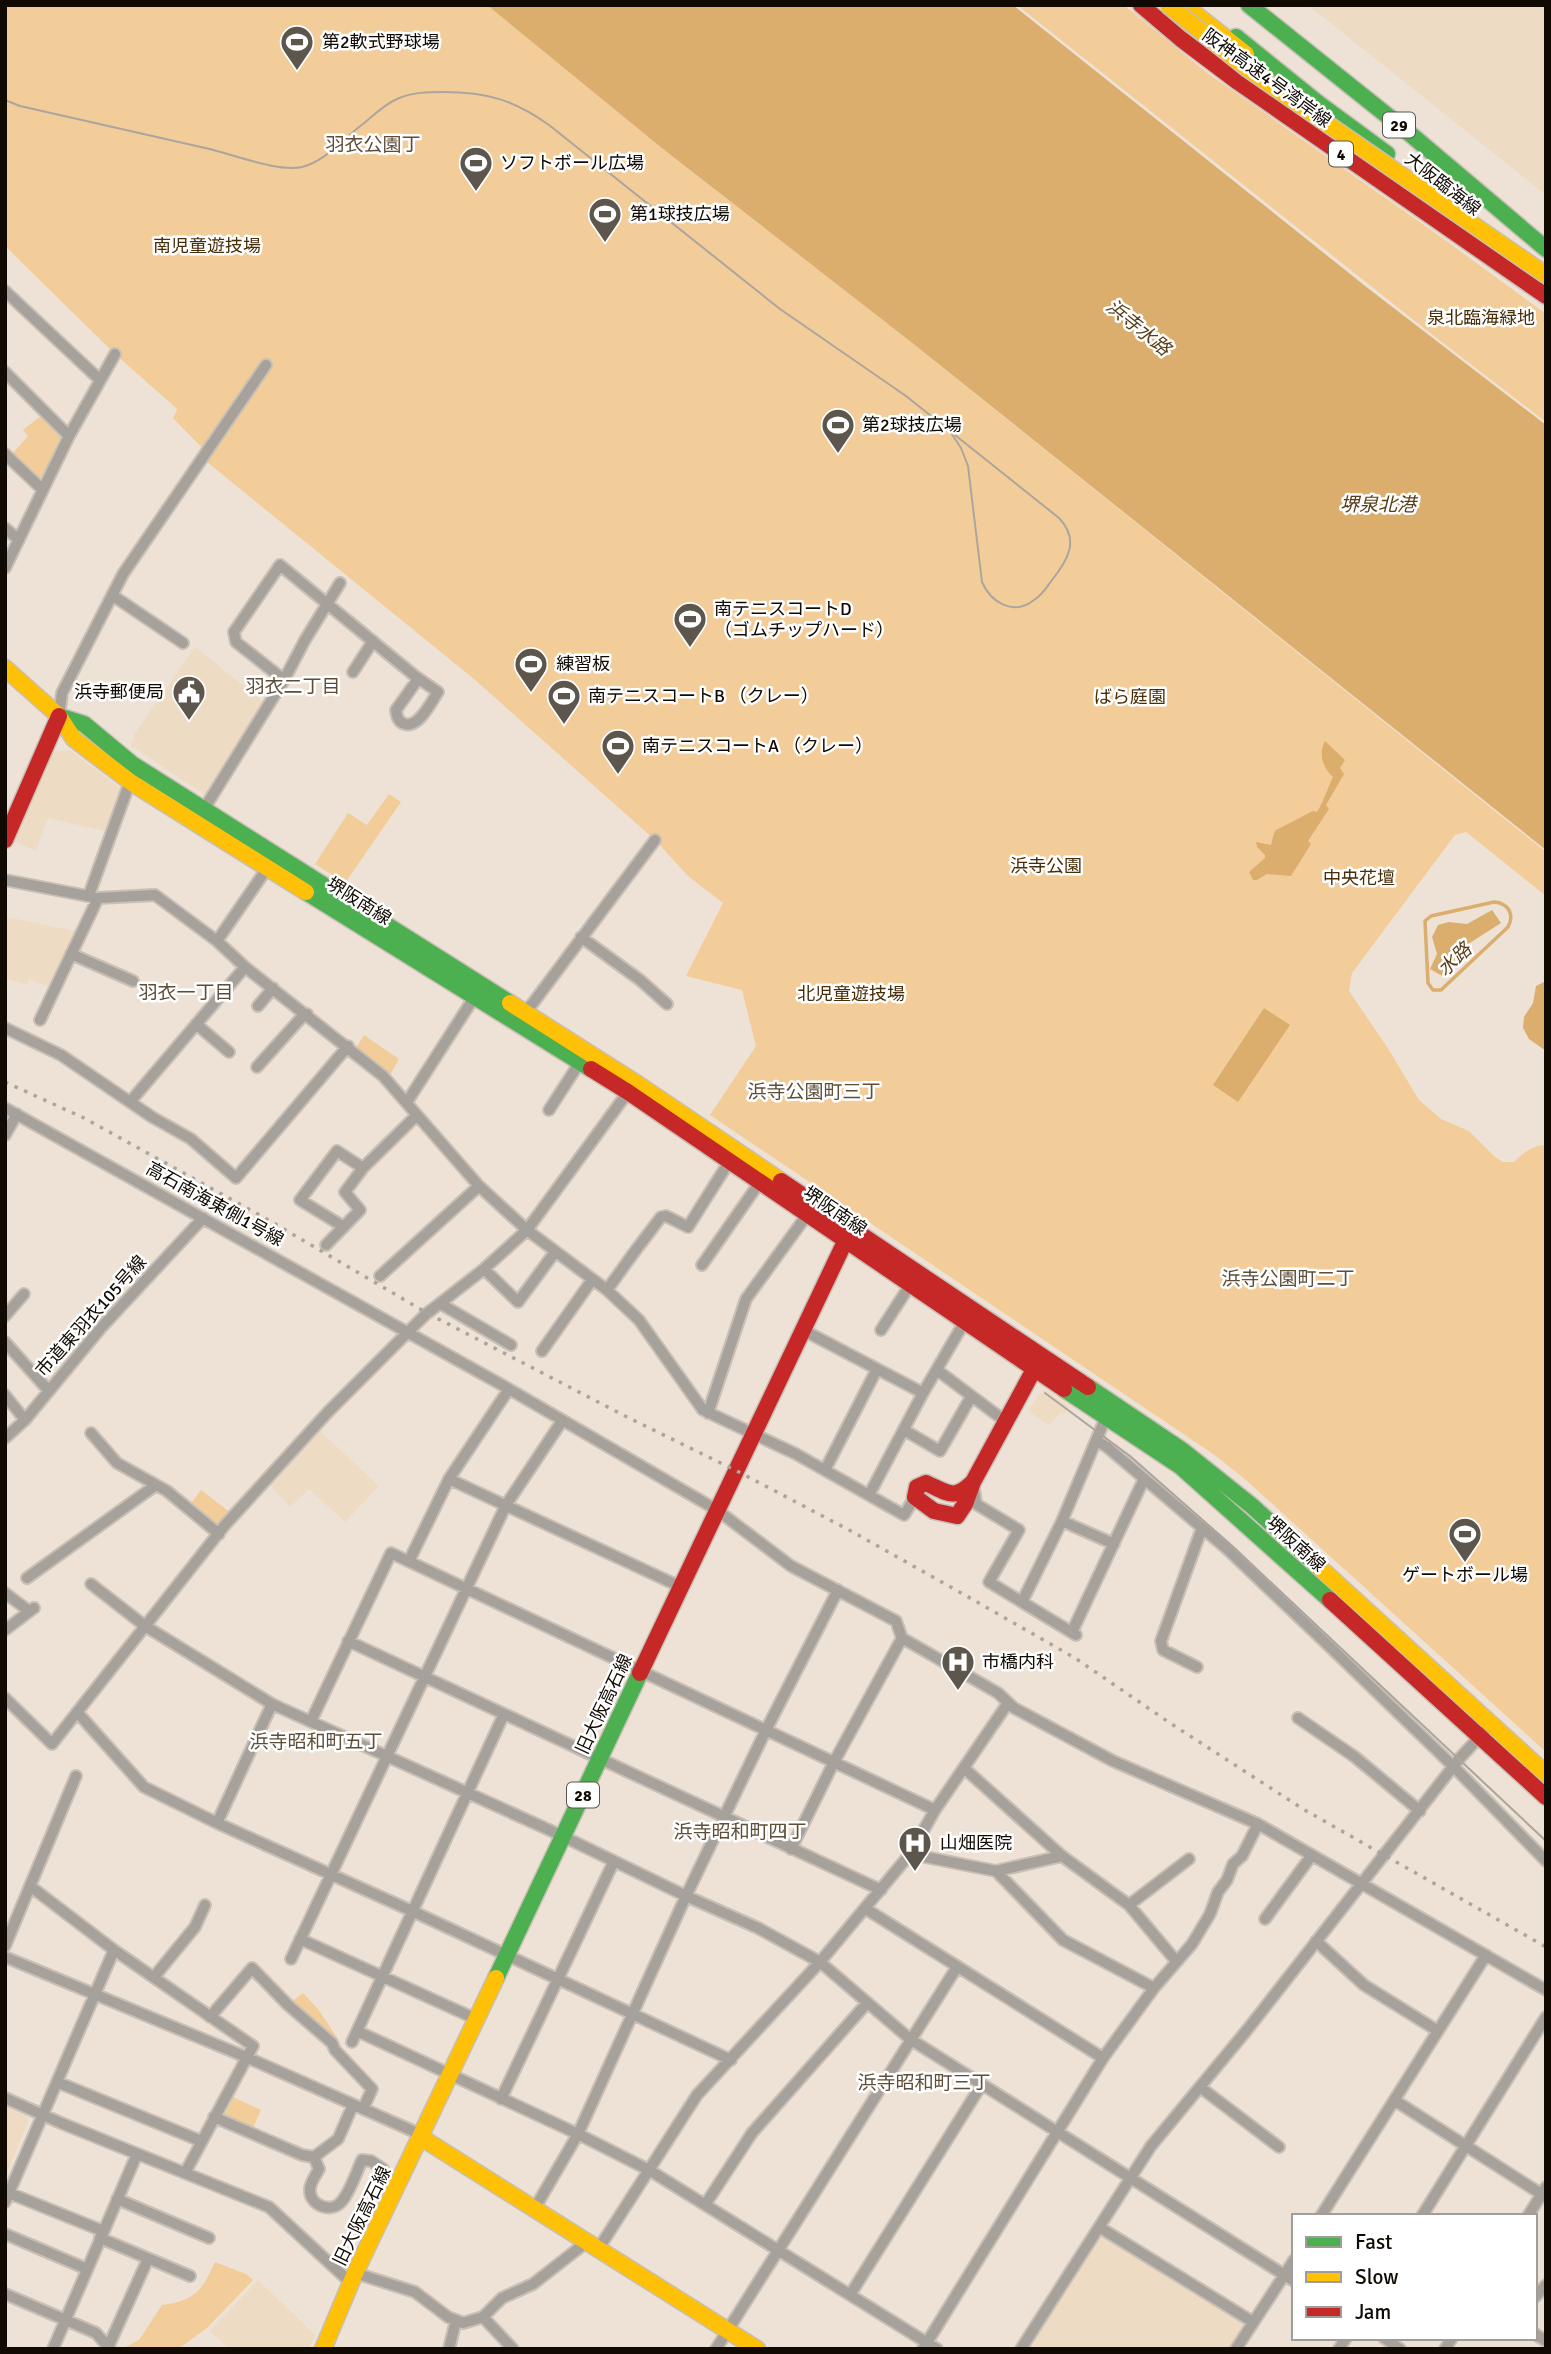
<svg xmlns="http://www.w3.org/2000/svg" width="1551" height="2354" font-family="Signika,'Noto Sans JP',sans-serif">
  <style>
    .built { fill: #eedbc4 }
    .green { fill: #f3cd99 }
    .water { fill: #dbae6d }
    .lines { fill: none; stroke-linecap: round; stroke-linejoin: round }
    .stream { stroke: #dbae6d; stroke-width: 3.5 }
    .street-casing { stroke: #c8bfb5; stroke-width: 14 }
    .fast-casing { stroke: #c8bfb5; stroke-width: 19 }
    .slow-casing { stroke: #c8bfb5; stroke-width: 19 }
    .jam-casing { stroke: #c8bfb5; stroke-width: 19 }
    .street { stroke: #a7a19c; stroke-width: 10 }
    .fast { stroke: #4caf50; stroke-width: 16 }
    .slow { stroke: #ffc107; stroke-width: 16 }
    .jam { stroke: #c62828; stroke-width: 16 }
    .tram { stroke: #aca59d; stroke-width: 2 }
    .rail { stroke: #aca59d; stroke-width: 3.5; stroke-dasharray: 3.5 7; stroke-linecap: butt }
    .slow-bridge-casing { stroke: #c8bfb5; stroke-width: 19; stroke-linecap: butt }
    .slow-bridge { stroke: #ffc107; stroke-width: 16 }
    .labels { text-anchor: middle; stroke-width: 5; stroke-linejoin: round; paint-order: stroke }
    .shield { fill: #fff; stroke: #58544f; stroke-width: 2 }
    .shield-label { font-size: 16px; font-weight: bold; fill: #100a03 }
    .poi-label { font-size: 18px; fill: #100a03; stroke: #fff; text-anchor: start }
    .street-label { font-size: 18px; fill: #100a03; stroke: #fff }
    .park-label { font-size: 18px; fill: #472e08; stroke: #fff }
    .neighbourhood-label { font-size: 19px; fill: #5e4e39; stroke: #fff }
    .water-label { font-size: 19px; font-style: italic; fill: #573e1a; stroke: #fff }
  </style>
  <rect width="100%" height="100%" fill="#ede2d5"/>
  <path class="built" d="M1308,5H1546V195Z
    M195,647L263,701L205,795L130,745L135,738L133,736Z
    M70,750L124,791L109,832L48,818L36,851L15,842L52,752Z
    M7,917L79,932L51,988L29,979L28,984L5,979Z
    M1045,1390L1070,1407L1064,1414L1061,1412L1049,1425L1028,1411L1040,1393Z
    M318,1429L379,1486L345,1522L309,1489L290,1507L269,1484Z
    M5,2107L27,2116L28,2122L5,2177Z
    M1099,2227L1253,2322L1236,2349H1021Z
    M258,2280L315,2335L309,2349H229L210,2331Z"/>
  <path class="green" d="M5,5H487L663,149L911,342L1546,852V896L1466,832L1455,835L1352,973L1349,991L1389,1050L1419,1100L1441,1119L1469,1131L1495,1157L1503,1162H1514C1523,1153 1533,1145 1546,1145V1752L1247,1481L1216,1456L710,1115L756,1046L742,990L686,976L723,903L688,876L655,840L474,679L207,462L211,457L173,418L177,410L176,408L115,354L5,246Z
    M1017,5H1124L1206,72L1441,237L1546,314V422L1425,329Z
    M42,415L62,435L42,477H37L13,453L28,436L23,430Z
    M389,794L401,802L345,883L315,864L348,813L367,825Z
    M364,1035L399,1059L388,1079L379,1066L356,1048Z
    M201,1490L231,1513L220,1527L191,1503Z
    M303,1993L318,2009L338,2039L291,2002Z
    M233,2097L261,2110L252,2130L224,2117Z
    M215,2262L246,2274L253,2280L207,2328L178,2349H122L139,2340L162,2305C194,2301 202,2291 215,2262Z"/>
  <path class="water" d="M487,5H1013L1369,289L1546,425V850L911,342L663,149Z
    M1325,741L1345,760L1340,768L1344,774L1326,805L1329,809L1308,841L1311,844L1291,876L1267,874L1257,880H1253L1249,872L1265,858V855L1257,847L1256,842L1271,845L1274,833L1276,830L1313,811L1317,812C1324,801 1327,789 1333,777C1323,768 1318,754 1325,741Z
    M1492,910L1501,923L1462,948L1444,977L1430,969L1437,954L1432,937L1438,925L1449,922L1467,924Z
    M1546,981V1051L1529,1039L1523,1028L1524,1017L1533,1003L1536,986Z
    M1264,1008L1290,1025L1238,1102L1213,1085Z"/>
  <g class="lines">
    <path class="stream" d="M1494,902C1508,903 1515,914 1508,927L1441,990H1433L1428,983L1425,921L1431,916Z"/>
    <defs>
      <path id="street" d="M5,291L100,380
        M5,372L69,436
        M5,454L43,490
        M5,528L19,540
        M5,568L69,436L115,354
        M112,595L183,643
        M353,672L373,641
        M284,680L236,642L234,632L280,565L415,676L438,692C431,702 419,728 405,724C398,722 397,717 396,710L418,679
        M59,716L62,693L123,574L266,365
        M204,809L284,680L305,640L340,583
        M5,880L98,898L155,895L217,941L245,967L383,1076L479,1186L527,1230L607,1290L639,1320L703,1410L796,1454L904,1515L915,1497
        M89,895L127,790L135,778
        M581,937L640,980L667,1004
        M217,941L268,867
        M71,954L133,981
        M258,1006L273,988
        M521,1016L533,1003L655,840
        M40,1020L98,898
        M196,1024L229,1052
        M5,1028L61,1055L152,1117L191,1139L236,1178L348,1046
        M257,1067L301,1018L307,1014
        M130,1102L245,967
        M407,1102L475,996
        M5,1108L509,1389L717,1510L791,1566L896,1621L902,1638L998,1693L1014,1708L1113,1761L1258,1824L1546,1990
        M549,1110L580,1062
        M5,1135L17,1114
        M344,1227L300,1200L337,1151L363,1168
        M326,1245L360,1210L345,1192L363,1168L417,1115
        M639,1246L661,1217L666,1216L688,1227L729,1162
        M702,1265L762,1179
        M484,1269L518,1302L555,1252
        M380,1276L479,1186
        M607,1290L638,1247
        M441,1304L511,1345
        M5,1316L24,1294
        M803,1330L923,1393
        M881,1330L910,1285
        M5,1342L48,1390
        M542,1351L592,1280
        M937,1370L1005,1421
        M5,1395L25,1420
        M708,1413L746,1299L807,1215
        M904,1430L940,1451L971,1397
        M91,1433L117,1463L167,1491L219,1534
        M5,1438L25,1420L100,1329L203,1218
        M1097,1441L1107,1447L1227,1549L1330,1647L1453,1766L1546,1861
        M825,1470L877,1369
        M449,1479L681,1587
        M974,1489L976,1504L1019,1530L989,1582L1076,1635
        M869,1495L923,1393L965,1321
        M1062,1521L1114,1544
        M409,1561L449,1479L509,1389
        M27,1578L156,1485
        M91,1584L145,1626L272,1704L556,1833L686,1896L758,1928L820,1962L910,2039L1294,2281
        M5,1593L29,1611
        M1022,1602L1062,1521L1106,1417
        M5,1630L34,1608
        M1072,1632L1144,1479
        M348,1641L881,1890
        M1197,1667L1163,1650L1161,1641L1202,1528
        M5,1698L52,1744L225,1525L328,1412L425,1315L484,1269L527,1230L628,1092
        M77,1712L144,1787L217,1823L412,1911L731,2060
        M1298,1718L1355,1757L1420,1811
        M311,1721L391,1553L935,1810
        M964,1768L1062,1856
        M217,1823L272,1704
        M791,1849L834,1762L902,1638
        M910,1854L996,1871L1062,1856L1129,1905L1176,1961
        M996,1871L1063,1940L1154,1988
        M30,1886L114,1950L253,2046L185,2173
        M1129,1905L1189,1859
        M866,1909L1103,2058
        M1265,1919L1312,1855
        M300,1939L476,2019
        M1316,1941L1364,1985L1438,2031
        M5,1946L76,1776
        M5,1957L246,2057L413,2131L422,2138
        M291,1959L506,1505L562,1421
        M154,1977L195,1927L205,1905
        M210,2017L252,1968L288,2005L332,2043L335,2050L372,2089L363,2109
        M357,2031L578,2134L649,2170L937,2349
        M352,2042L504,1714
        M57,2082L201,2141
        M1200,2087L1279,2147
        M5,2098L61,2123L269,2207L351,2283
        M501,2099L614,1861
        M1394,2100L1546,2197
        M214,2117L302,2155L314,2157L338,2139L353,2105
        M314,2157L319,2169C316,2175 310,2183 310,2189C309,2206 332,2214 342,2201C351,2190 356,2173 362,2160L371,2161L383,2169
        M9,2193L103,2231
        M117,2199L209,2238
        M5,2202L114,1950
        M705,2205L752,2133L867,2003
        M535,2208L578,2134L686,1896L766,1730L838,1590
        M1321,2216L1486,1955
        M1422,2216L1546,2017
        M1528,2216L1546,2187
        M1099,2227L1253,2322
        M5,2234L87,2269
        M100,2238L190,2276
        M599,2248L697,2095L820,1962L910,1854L935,1810L1008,1703
        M355,2273L415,2292L448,2317L463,2323L483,2317L502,2298L533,2284L588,2241
        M5,2294L96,2333L110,2349
        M850,2295L982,2084
        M1535,2297L1546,2285
        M483,2317L513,2349
        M1535,2334L1546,2341
        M1384,2338L1400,2349
        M109,2345L148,2259
        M53,2349L137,2154
        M449,2349L456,2320
        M716,2349L957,1967
        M923,2349L1103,2058L1154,1988L1192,1944L1210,1914L1218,1892L1227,1880L1233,1864L1242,1856L1258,1824
        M1021,2349L1151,2146L1247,2030L1459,1759L1485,1731
        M1236,2349L1294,2260
        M1339,2349L1346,2338
        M1445,2349L1452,2338"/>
      <path id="fast" d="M1249,5L1409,133L1546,249
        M1236,37L1319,104L1387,154
        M59,716L84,724L132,764L510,1003
        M306,892L591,1069
        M1088,1387L1183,1451L1252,1506L1319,1567
        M1064,1389L1180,1466L1330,1600
        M496,1978L640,1673"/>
      <path id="slow" d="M1184,5L1246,54
        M5,668L59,716L74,739L132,783L306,892
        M510,1003L639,1085L781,1181
        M1319,1567L1546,1774
        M422,2138L757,2349
        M323,2349L355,2273L496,1978"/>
      <path id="jam" d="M1141,5L1181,39L1238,82L1546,296
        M5,840L59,716
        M591,1069L628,1092L1064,1389
        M781,1181L1088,1387
        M973,1482C954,1501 948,1493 926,1483L917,1487L915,1497L934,1511L957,1516L965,1504L973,1482L1038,1362
        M1330,1600L1546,1797
        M640,1673L851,1229"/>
    </defs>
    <use href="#street" class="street-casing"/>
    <use href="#fast" class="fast-casing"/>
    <use href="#slow" class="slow-casing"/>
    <use href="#jam" class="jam-casing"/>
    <use href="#street" class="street"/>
    <use href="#fast" class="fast"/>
    <use href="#slow" class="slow"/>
    <use href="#jam" class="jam"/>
    <path class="tram" d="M5,100L20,106L214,150
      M213,150C238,156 278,172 302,167C323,162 342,141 359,127C371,118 383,105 397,99C412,92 428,92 444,92C487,92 514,100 549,125L780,309L906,396L1059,518C1080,540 1068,560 1052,580C1047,587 1042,595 1034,600C1014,616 991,603 982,582L968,466L961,448L951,433
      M1045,1393L1130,1456L1231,1545L1546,1841"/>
    <path class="rail" d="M5,1082L84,1118L265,1218L427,1313L627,1417L735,1470L851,1531L963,1594L1075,1658L1170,1723L1303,1809L1546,1947"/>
    <defs>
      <path id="slow-bridge" d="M1168,5L1248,69L1546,275"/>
    </defs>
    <use href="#slow-bridge" class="slow-bridge-casing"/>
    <use href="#slow-bridge" class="slow-bridge"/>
  </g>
  <defs>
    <symbol id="stadium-pin" viewBox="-11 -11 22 30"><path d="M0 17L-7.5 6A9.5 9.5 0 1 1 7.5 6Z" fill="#5d564c" stroke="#fff"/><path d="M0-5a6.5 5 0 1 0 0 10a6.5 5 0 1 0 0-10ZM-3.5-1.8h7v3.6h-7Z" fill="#fff"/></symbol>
    <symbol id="civic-pin" viewBox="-11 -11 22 30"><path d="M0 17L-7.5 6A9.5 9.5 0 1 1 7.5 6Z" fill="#5d564c" stroke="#fff"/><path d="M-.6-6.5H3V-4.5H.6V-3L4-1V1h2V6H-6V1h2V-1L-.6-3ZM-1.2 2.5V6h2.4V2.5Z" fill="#fff"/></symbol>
    <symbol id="hospital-pin" viewBox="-11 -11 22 30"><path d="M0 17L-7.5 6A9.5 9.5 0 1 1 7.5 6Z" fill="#5d564c" stroke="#fff"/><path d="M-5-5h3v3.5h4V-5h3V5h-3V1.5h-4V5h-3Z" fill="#fff"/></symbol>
  </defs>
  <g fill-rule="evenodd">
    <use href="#stadium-pin" x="278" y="23" width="38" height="52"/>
    <use href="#stadium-pin" x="457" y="144" width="38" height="52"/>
    <use href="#stadium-pin" x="586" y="195" width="38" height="52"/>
    <use href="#stadium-pin" x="819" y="406" width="38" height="52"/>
    <use href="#stadium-pin" x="671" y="600" width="38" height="52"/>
    <use href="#stadium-pin" x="512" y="645" width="38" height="52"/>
    <use href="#civic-pin" x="170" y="673" width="38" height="52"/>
    <use href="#stadium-pin" x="545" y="677" width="38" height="52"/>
    <use href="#stadium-pin" x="599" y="727" width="38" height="52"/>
    <use href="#stadium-pin" x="1446" y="1515" width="38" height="52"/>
    <use href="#hospital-pin" x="939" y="1643" width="38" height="52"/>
    <use href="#hospital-pin" x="896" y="1824" width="38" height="52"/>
  </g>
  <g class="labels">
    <g class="shield">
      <rect x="1383" y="112.5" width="32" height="25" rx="5"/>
      <rect x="1329" y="141.5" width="24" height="25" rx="5"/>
      <rect x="567" y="1782.5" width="32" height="25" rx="5"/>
    </g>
    <g class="shield-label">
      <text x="1399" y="131">29</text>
      <text x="1341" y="160">4</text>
      <text x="583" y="1801">28</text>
    </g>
    <g class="poi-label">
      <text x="322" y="48">第2軟式野球場</text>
      <text x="500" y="169">ソフトボール広場</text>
      <text x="630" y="220">第1球技広場</text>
      <text x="862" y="431">第2球技広場</text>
      <text x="714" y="615">南テニスコートD<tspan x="714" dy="21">（ゴムチップハード）</tspan></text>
      <text x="556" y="670">練習板</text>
      <text x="164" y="698" text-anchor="end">浜寺郵便局</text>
      <text x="588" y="702">南テニスコートB （クレー）</text>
      <text x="642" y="752">南テニスコートA （クレー）</text>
      <text x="1465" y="1581" text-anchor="middle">ゲートボール場</text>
      <text x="982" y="1668">市橋内科</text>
      <text x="940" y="1849">山畑医院</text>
    </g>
    <g class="street-label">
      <text transform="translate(1267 78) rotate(36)" y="6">阪神高速4号湾岸線</text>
      <text transform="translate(1443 184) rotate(38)" y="6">大阪臨海線</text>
      <text transform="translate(359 901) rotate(32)" y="6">堺阪南線</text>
      <text transform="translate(215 1204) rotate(29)" y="6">高石南海東側1号線</text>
      <text transform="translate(835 1211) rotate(34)" y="6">堺阪南線</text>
      <text transform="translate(91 1316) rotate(-48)" y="6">市道東羽衣105号線</text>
      <text transform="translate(1296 1544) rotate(42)" y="6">堺阪南線</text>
      <text transform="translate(604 1704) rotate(-65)" y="6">旧大阪高石線</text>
      <text transform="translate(362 2216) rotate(-64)" y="6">旧大阪高石線</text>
    </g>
    <g class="park-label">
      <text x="207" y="252">南児童遊技場</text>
      <text x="1481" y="324">泉北臨海緑地</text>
      <text x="1130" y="703">ばら庭園</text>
      <text x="1046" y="872">浜寺公園</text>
      <text x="1359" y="884">中央花壇</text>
      <text x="851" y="1000">北児童遊技場</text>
    </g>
    <g class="neighbourhood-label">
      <text x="373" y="151">羽衣公園丁</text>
      <text x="293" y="693">羽衣二丁目</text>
      <text x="186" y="999">羽衣一丁目</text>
      <text x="814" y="1098">浜寺公園町三丁</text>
      <text x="1288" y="1285">浜寺公園町二丁</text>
      <text x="316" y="1748">浜寺昭和町五丁</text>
      <text x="740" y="1838">浜寺昭和町四丁</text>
      <text x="924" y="2089">浜寺昭和町三丁</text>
    </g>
    <g class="water-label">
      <text transform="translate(1139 327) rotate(39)" y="7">浜寺水路</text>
      <text x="1378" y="511">堺泉北港</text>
      <text transform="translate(1454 959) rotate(-43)" y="7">水路</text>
    </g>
  </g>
  <rect width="1551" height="2354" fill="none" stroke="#100a03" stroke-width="14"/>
  <rect x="1292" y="2214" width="245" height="126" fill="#ffffff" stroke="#9f9d9a" stroke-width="2"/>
  <rect x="1306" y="2237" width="35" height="10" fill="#4caf50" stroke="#9f9d9a" stroke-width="2"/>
  <text x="1355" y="2249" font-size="21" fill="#100a03">Fast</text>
  <rect x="1306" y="2272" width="35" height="10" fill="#ffc107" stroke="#9f9d9a" stroke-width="2"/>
  <text x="1355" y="2284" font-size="21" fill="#100a03">Slow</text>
  <rect x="1306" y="2307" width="35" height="10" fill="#c62828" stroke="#9f9d9a" stroke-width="2"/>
  <text x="1355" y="2319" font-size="21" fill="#100a03">Jam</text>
</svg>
